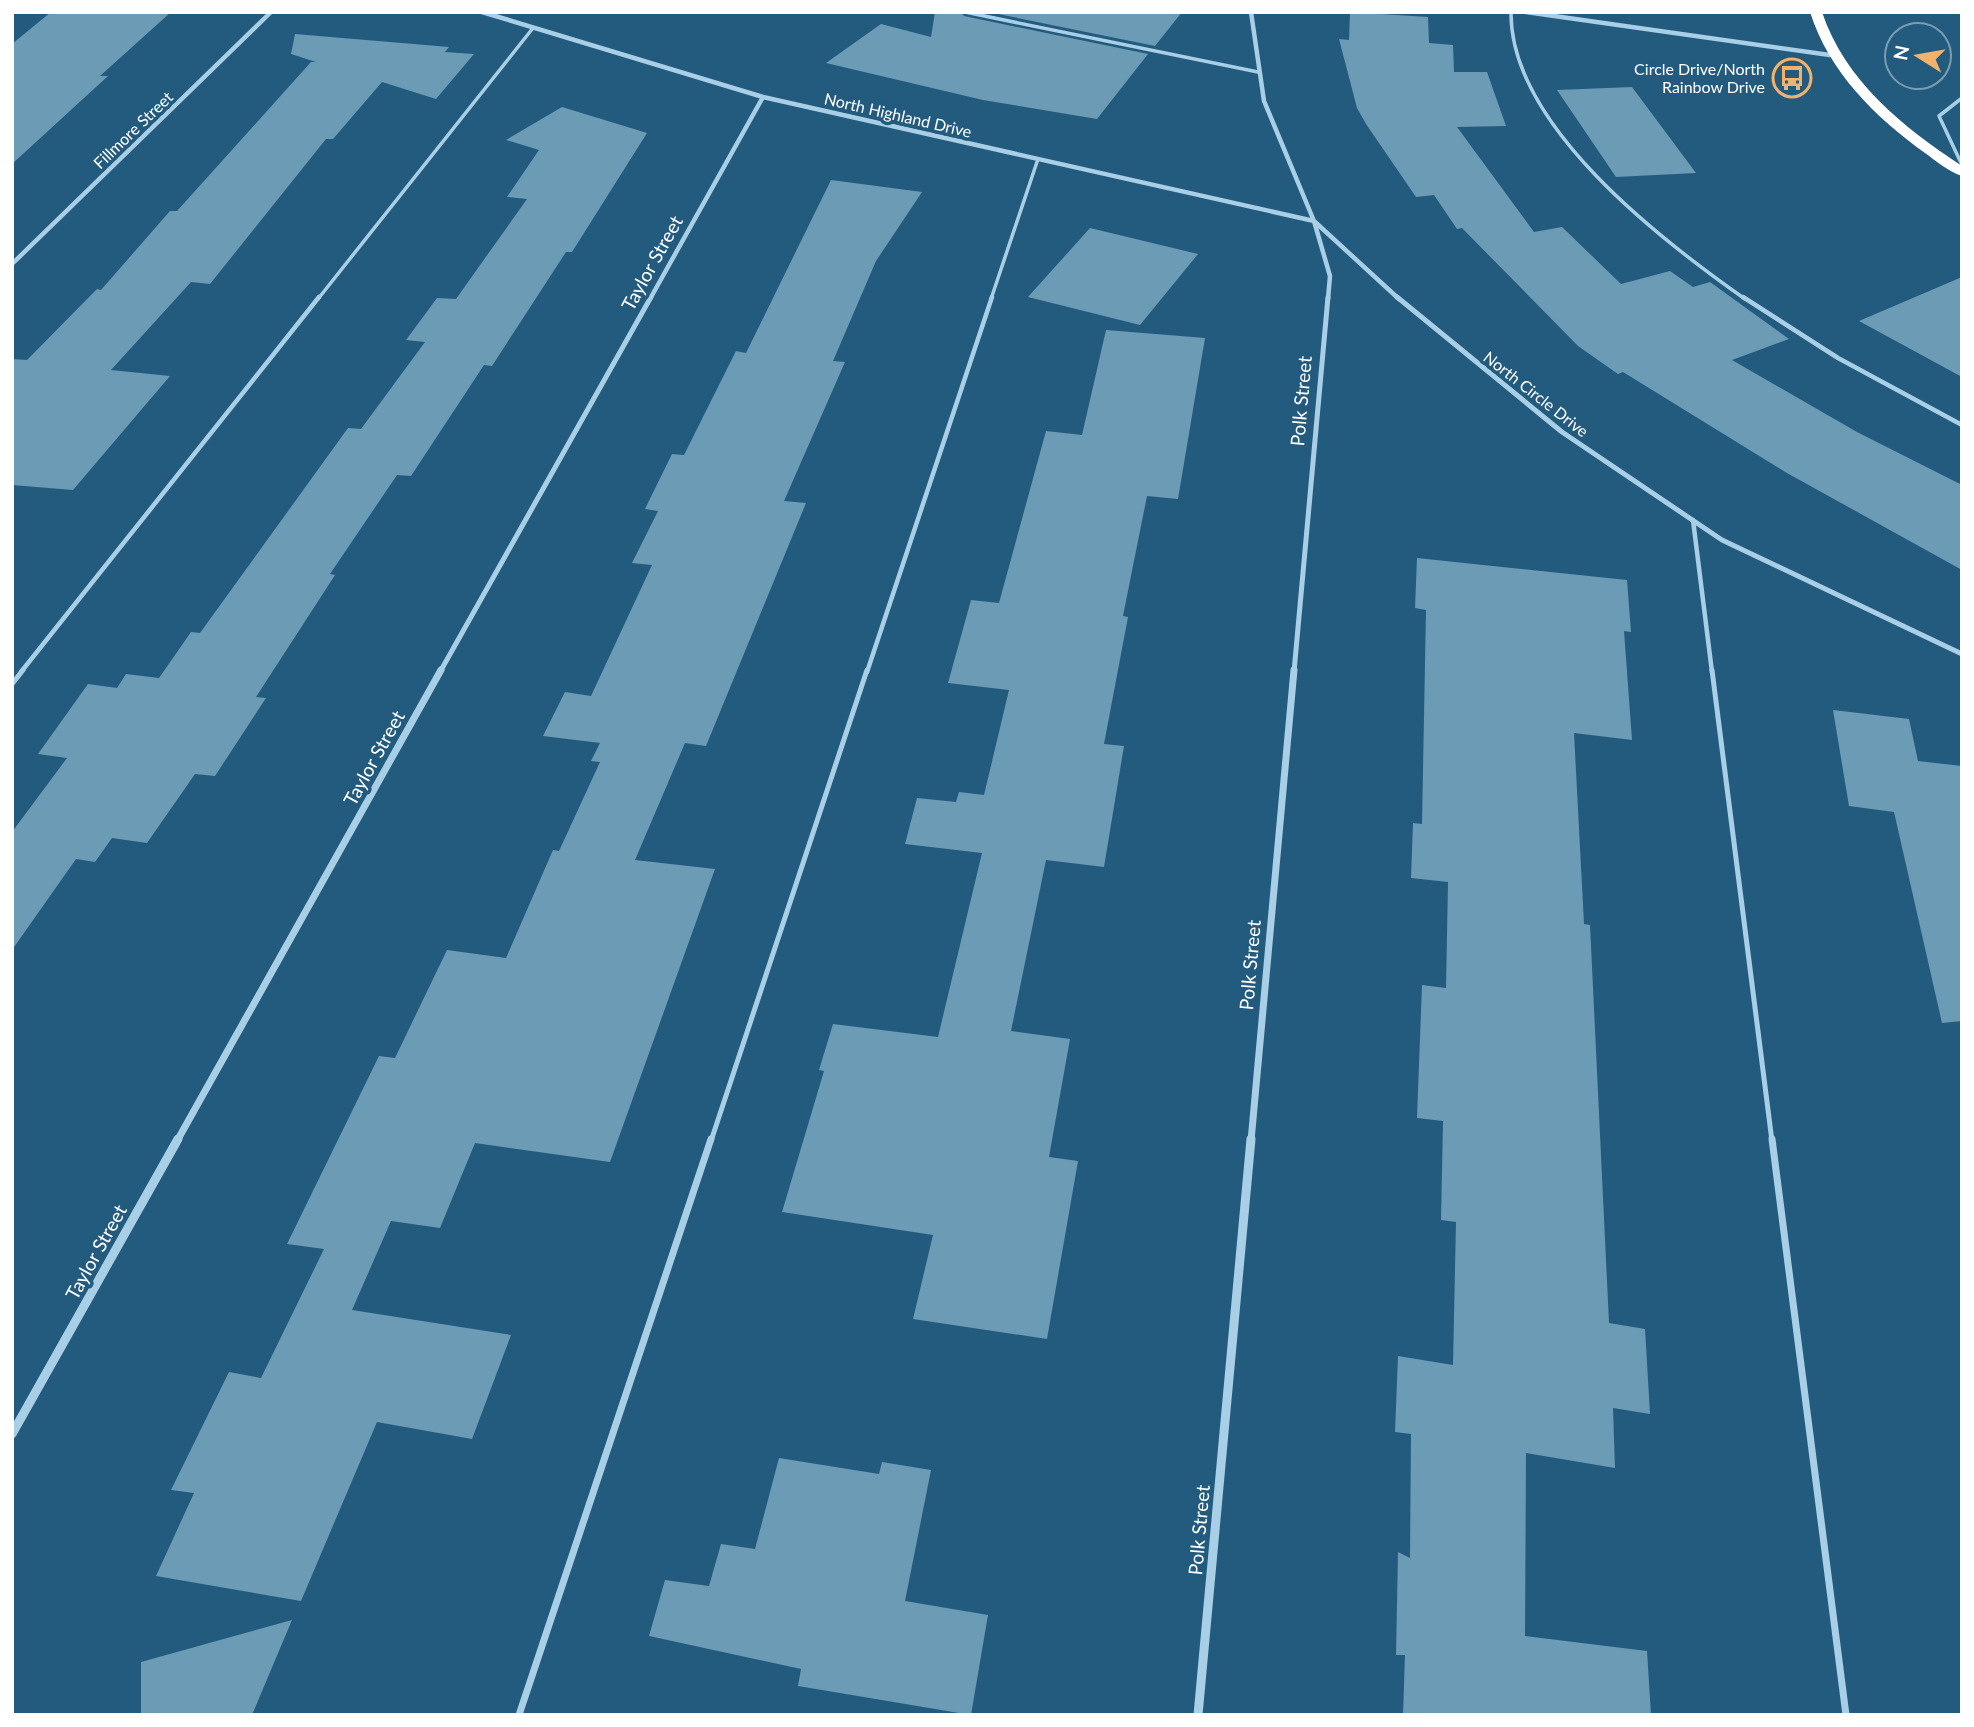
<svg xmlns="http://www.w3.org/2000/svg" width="1974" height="1727" font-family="Lato,sans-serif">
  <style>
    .building { fill: #6c9bb6 }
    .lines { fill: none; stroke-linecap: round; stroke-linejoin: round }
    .lane-far3 { stroke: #a8cfe6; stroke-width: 3.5 }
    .lane-far2 { stroke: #a8cfe6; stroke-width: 4.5 }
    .lane-far1 { stroke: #a8cfe6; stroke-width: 5 }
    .lane { stroke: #a8cfe6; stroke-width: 7 }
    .street-far3 { stroke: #a8cfe6; stroke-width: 4.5 }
    .street-far2 { stroke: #a8cfe6; stroke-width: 5 }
    .street-far1 { stroke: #a8cfe6; stroke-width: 7 }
    .street { stroke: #a8cfe6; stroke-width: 9 }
    .highway { fill: #fff; fill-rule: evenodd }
    .labels { text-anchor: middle; stroke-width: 7; stroke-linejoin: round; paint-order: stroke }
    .far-poi-label { font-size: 16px; fill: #fff; stroke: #235b7e; text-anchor: end }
    .far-street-label { font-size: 16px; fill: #fff; stroke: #235b7e }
    .street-label { font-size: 19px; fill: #fff; stroke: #235b7e }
  </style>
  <rect width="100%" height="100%" fill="#235b7e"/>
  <path class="building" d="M51,12H171L100,76H108L12,164V44Z
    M935,12H961L964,16L1148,54L1097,119L983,100L826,63L881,24L931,37Z
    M988,12H1182L1155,46Z
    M1350,12L1428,17L1429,43L1453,45L1454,72H1487L1506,126L1457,127L1534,232L1562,227L1621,284L1670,271L1693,287L1710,282L1789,339L1732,360L1857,432L1962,485V570L1787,473L1623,372L1618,374L1578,346L1462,228L1457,229L1434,195L1416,197L1366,124L1357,108L1339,39L1349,40Z
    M295,34L449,47L445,52L474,54L436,99L382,82L333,139H326L210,284L191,282L111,370L170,376L73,490L12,485V359L27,360L97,289L101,290L170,211H177L311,62H316L291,54Z
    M1632,87L1696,173L1616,177L1557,90Z
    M562,107L647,133L572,252H566L492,366L484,365L411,476L397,475L330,574L335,575L256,697L266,698L215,776L195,774L147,843L112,838L95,862L76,859L12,950V832L67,758L38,754L88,684L117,688L126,674L159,678L191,632L200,633L348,428L361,429L425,342L406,340L437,298L456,299L527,199L507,197L539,150L506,140Z
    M831,180L922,192L876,261L833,361L845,362L784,501L806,503L706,746L685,743L635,860L715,869L610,1162L475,1143L440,1228L391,1221L352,1310L511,1335L472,1439L377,1422L301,1601L156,1576L194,1493L171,1490L229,1372L261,1378L324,1249L287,1244L379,1056L395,1058L447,950L506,958L553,850L559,851L600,762L591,761L600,743L543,736L565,692L591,696L652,565L632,563L658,511L645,509L672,454L684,455L736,351L746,353Z
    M1090,228L1198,254L1140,325L1028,297Z
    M1962,277V377L1859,321Z
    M1106,330L1205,338L1178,499L1147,496L1123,616L1128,617L1104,744L1124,746L1104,867L1046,860L1011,1031L1070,1039L1049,1157L1078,1161L1047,1339L913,1319L933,1235L782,1212L824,1071L819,1070L833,1024L938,1037L982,853L905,844L917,798L956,802L959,792L984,795L1009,690L948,683L971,600L999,603L1046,431L1082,435Z
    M1417,558L1627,580L1631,632L1624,631L1632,740L1574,733L1584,924L1590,925L1609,1323L1645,1329L1650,1414L1613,1408L1615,1468L1526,1453L1525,1636L1647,1651L1651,1715H1403L1405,1655H1396L1398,1552L1410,1558L1411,1434L1395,1432L1398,1356L1453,1365L1456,1222L1441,1220L1443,1121L1417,1118L1422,985L1446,988L1448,882L1411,878L1413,823L1422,824L1426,610L1415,608Z
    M1833,710L1909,719L1918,761L1962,766V1021L1942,1023L1894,812L1849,806Z
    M779,1458L879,1474L882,1462L931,1470L905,1601L988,1615L971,1715L798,1686L801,1669L649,1636L665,1580L709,1586L721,1544L755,1549Z
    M292,1620L252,1715H141V1662Z"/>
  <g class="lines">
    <path class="lane-far3" d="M965,12L1258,72
      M1511,12C1510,125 1661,240 1745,299
      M1962,98L1939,116L1962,165
      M318,299L533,28
      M991,299L1038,159"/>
    <path class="lane-far2" d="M1743,297L1838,358L1962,425
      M1693,520L1712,672
      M21,672L319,297
      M867,672L992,297"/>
    <path class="lane-far1" d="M1712,670L1772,1141
      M12,684L23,670
      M711,1141L867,670"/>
    <path class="lane" d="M1772,1139L1846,1715
      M519,1715L711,1139"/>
    <path class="street-far3" d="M482,12L763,97L1314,221L1330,276L1328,299
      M1251,12L1264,101L1314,221L1399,299
      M1526,12L1837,56
      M12,264L271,12
      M650,299L763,97"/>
    <path class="street-far2" d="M1397,297L1562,432L1722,540L1962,654
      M440,672L651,297
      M1294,672L1328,297"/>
    <path class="street-far1" d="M177,1141L441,670
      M1251,1141L1294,670"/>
    <path class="street" d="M12,1434L178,1139
      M1198,1715L1251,1139"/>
    <path class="highway" d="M1810,12H1822C1845,81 1903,127 1962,166V176C1949,172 1936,161 1925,153C1875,117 1829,72 1810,12Z"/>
  </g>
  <defs>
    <symbol id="bus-ring" viewBox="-11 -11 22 22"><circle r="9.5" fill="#235b7e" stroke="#f1b26b" stroke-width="1.5"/><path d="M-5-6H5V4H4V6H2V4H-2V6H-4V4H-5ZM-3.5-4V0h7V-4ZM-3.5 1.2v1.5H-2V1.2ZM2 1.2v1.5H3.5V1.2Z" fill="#f1b26b"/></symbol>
  </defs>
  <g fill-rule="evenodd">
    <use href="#bus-ring" x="1770" y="56" width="44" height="44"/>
  </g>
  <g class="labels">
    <g class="far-poi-label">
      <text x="1765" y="75">Circle Drive/North<tspan x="1765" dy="18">Rainbow Drive</tspan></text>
    </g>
    <g class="far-street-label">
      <text transform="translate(898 115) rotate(13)" y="6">North Highland Drive</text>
      <text transform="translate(133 130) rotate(-44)" y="6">Fillmore Street</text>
      <text transform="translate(1536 394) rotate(38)" y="6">North Circle Drive</text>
    </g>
    <g class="street-label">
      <text transform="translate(652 263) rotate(-61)" y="7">Taylor Street</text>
      <text transform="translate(1301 401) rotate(-85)" y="7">Polk Street</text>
      <text transform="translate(374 758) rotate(-61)" y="7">Taylor Street</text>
      <text transform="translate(1250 965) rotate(-85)" y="7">Polk Street</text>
      <text transform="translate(96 1252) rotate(-61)" y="7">Taylor Street</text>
      <text transform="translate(1199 1530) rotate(-85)" y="7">Polk Street</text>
    </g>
  </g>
  <rect width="1974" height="1727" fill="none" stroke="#ffffff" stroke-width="28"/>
  <g transform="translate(1918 56) rotate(281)"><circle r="33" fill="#235b7e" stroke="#7b9db2" stroke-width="2"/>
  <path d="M0-5L12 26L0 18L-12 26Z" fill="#f1b26b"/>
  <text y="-10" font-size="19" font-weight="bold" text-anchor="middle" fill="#ffffff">N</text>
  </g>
</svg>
